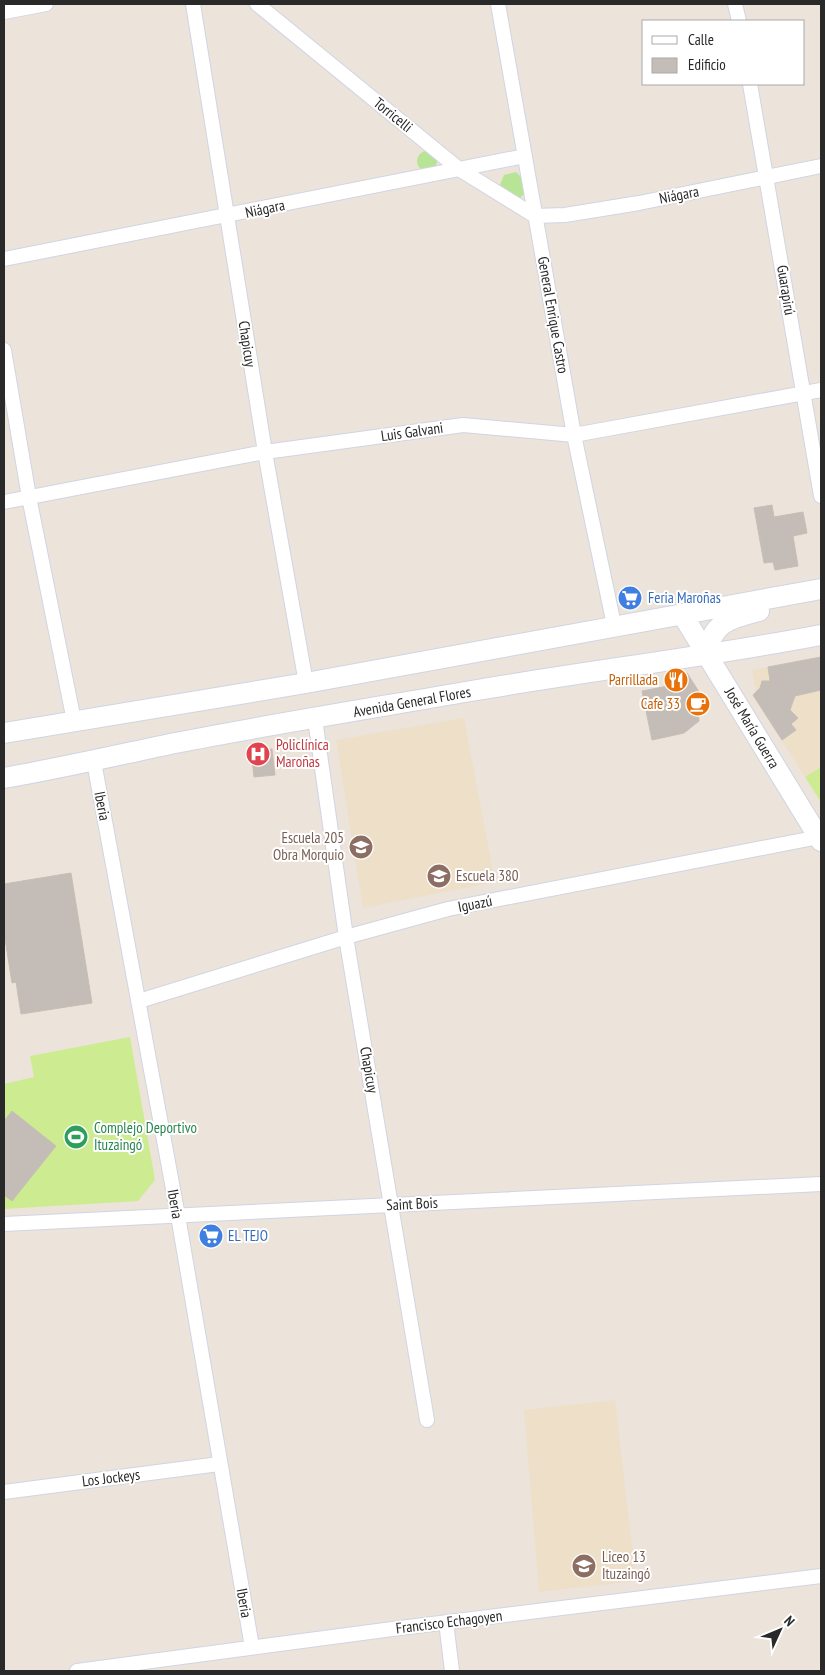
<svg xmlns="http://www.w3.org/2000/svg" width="825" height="1675" font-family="'PT Sans Narrow',sans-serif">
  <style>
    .education { fill: #eedfc9 }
    .green { fill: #b7e495 }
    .pitch { fill: #cdec91 }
    .building { fill: #c4bdb7; stroke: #c7bfb4 }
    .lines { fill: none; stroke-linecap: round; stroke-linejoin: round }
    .street-casing { stroke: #d0d5e3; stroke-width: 16 }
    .secondary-casing { stroke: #d0d5e3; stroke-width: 22 }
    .street { stroke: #fff; stroke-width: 14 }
    .secondary { stroke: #fff; stroke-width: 20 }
    .labels { text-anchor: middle; stroke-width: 4; stroke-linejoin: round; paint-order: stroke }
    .street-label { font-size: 15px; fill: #292929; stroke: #fff }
    .shop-label { font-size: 15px; fill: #366cbe; stroke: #fff; text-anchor: start }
    .food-label { font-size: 15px; fill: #c56008; stroke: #fff; text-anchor: end }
    .health-label { font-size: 15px; fill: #be3a42; stroke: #fff; text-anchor: start }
    .education-label { font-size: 15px; fill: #785e54; stroke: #fff; text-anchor: start }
    .leisure-label { font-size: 15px; fill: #27864d; stroke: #fff; text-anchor: start }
  </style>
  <rect width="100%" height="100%" fill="#ece3da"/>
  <path class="education" d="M821,657V767L805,777L753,695L756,692L752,670Z
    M464,718L495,882L363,908L336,740Z
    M615,1400L636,1581L539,1592L524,1410Z"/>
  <path class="green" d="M417 161a10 10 0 1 1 20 0a10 10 0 1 1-20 0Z
    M516,172L522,178L525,193L519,199L500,185L504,175Z"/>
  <path class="pitch" d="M821,767V802L805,777Z
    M130,1037L155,1180L138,1201L4,1209V1084L34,1077L30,1056Z"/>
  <path class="building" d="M772,505L774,517L803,512L807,533L793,536L798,566L775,570L773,562L764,563L754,508Z
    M821,657V690L795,696L790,710L798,718L791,724L796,730L782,740L753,695L760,688L762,681H770L768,667Z
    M687,673L708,706L698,709L699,721L684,733L652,740L642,691L668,686L666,677Z
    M272,749L275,775L254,777L251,751Z
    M71,873L92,1003L21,1014L16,982L12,983L4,932V884Z
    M12,1111L56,1146L12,1201L4,1195V1121Z"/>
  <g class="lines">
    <defs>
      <path id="street" d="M193,4L265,452L306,683
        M257,4L459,169L535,216L565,215L639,203L821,166
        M498,4L574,435L614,625
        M735,4L739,21
        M4,12L46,4
        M750,84L821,496
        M4,259L525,156
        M4,350L29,497L74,721
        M4,502L265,452L463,425L574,435L821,390
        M315,719L346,937L427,1420
        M94,762L178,1216L252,1647
        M139,1001L346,937L448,909L819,837
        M4,1224L821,1184
        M4,1492L219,1464
        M446,1622L452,1671
        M77,1671L400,1628L821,1576"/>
      <path id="secondary" d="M682,614L821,841
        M708,656C709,623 731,618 759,611
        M4,733L306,683L821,589
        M4,778C61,768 118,755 175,743C273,724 373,708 471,691C588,671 705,657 821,635"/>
    </defs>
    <use href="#street" class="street-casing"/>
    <use href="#secondary" class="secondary-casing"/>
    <use href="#street" class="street"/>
    <use href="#secondary" class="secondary"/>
  </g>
  <defs>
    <symbol id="supermarket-disc" viewBox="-11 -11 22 22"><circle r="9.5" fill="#3f7fe0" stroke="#fff"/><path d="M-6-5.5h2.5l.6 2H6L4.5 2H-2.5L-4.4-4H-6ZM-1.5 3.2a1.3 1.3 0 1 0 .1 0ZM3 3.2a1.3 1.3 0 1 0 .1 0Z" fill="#fff"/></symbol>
    <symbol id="restaurant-disc" viewBox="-11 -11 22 22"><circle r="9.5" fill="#e8710a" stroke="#fff"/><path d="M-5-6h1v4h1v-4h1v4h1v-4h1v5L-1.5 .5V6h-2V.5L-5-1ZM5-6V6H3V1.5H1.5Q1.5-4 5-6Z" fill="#fff"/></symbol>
    <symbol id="cafe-disc" viewBox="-11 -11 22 22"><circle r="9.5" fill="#e8710a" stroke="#fff"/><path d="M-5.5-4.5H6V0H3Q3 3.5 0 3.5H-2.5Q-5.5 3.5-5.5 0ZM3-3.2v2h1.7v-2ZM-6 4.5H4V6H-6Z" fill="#fff"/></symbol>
    <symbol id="hospital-disc" viewBox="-11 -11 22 22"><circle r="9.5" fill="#e0444e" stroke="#fff"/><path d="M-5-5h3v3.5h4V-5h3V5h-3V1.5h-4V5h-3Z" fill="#fff"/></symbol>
    <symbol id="school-disc" viewBox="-11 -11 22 22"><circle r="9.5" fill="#8d6e63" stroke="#fff"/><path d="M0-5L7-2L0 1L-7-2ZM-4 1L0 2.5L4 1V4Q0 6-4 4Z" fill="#fff"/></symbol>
    <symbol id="stadium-disc" viewBox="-11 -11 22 22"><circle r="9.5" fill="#2e9e5b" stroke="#fff"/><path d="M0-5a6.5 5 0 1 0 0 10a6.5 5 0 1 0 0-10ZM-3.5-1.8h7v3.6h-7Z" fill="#fff"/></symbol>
  </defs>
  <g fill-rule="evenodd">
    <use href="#supermarket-disc" x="616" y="584" width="28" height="28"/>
    <use href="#restaurant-disc" x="662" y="666" width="28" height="28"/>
    <use href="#cafe-disc" x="684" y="690" width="28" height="28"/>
    <use href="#hospital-disc" x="244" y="740" width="28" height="28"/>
    <use href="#school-disc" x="347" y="833" width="28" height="28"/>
    <use href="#school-disc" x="425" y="862" width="28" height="28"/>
    <use href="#stadium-disc" x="62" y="1123" width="28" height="28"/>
    <use href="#supermarket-disc" x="197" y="1222" width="28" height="28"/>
    <use href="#school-disc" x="570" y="1552" width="28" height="28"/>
  </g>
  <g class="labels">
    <g class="street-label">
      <text transform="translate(393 115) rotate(39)" y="5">Torricelli</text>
      <text transform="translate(679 195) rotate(-11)" y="5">Niágara</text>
      <text transform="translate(265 209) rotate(-12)" y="5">Niágara</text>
      <text transform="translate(786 290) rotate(81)" y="5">Guarapirú</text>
      <text transform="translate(553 315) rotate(80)" y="5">General Enrique Castro</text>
      <text transform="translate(247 344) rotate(81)" y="5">Chapicuy</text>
      <text transform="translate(412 432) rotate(-8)" y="5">Luis Galvani</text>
      <text transform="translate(412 702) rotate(-10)" y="5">Avenida General Flores</text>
      <text transform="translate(752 728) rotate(59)" y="5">José María Guerra</text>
      <text transform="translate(102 806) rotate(79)" y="5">Iberia</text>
      <text transform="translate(475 904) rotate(-11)" y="5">Iguazú</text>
      <text transform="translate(369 1070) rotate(80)" y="5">Chapicuy</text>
      <text transform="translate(175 1204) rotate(80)" y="5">Iberia</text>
      <text transform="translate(412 1204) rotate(-3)" y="5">Saint Bois</text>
      <text transform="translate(111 1478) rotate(-7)" y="5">Los Jockeys</text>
      <text transform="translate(244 1603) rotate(80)" y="5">Iberia</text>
      <text transform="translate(449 1622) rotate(-7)" y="5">Francisco Echagoyen</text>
    </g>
    <g class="shop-label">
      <text x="648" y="603">Feria Maroñas</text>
      <text x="228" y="1241">EL TEJO</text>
    </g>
    <g class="food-label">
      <text x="658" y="685">Parrillada</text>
      <text x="680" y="709">Cafe 33</text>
    </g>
    <g class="health-label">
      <text x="276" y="750">Policlínica<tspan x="276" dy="17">Maroñas</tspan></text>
    </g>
    <g class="education-label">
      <text x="344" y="843" text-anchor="end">Escuela 205<tspan x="344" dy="17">Obra Morquio</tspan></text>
      <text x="456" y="881">Escuela 380</text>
      <text x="602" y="1562">Liceo 13<tspan x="602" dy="17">Ituzaingó</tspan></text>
    </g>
    <g class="leisure-label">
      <text x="94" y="1133">Complejo Deportivo<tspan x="94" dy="17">Ituzaingó</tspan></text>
    </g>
  </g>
  <rect width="825" height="1675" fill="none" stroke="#292929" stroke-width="10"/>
  <rect x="642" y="20" width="162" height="65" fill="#ffffff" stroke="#a9a9a9"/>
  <rect x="652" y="36" width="25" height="8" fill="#ffffff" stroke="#a9a9a9"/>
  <text x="688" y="45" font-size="15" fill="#292929">Calle</text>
  <rect x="652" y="58" width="25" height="15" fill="#c4bdb7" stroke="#a9a9a9"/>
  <text x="688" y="70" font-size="15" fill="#292929">Edificio</text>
  <g transform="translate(780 1630) rotate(46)" stroke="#ffffff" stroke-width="4" paint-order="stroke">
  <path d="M0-4L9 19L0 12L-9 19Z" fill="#292929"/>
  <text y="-8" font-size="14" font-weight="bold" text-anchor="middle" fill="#292929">N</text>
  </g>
</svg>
